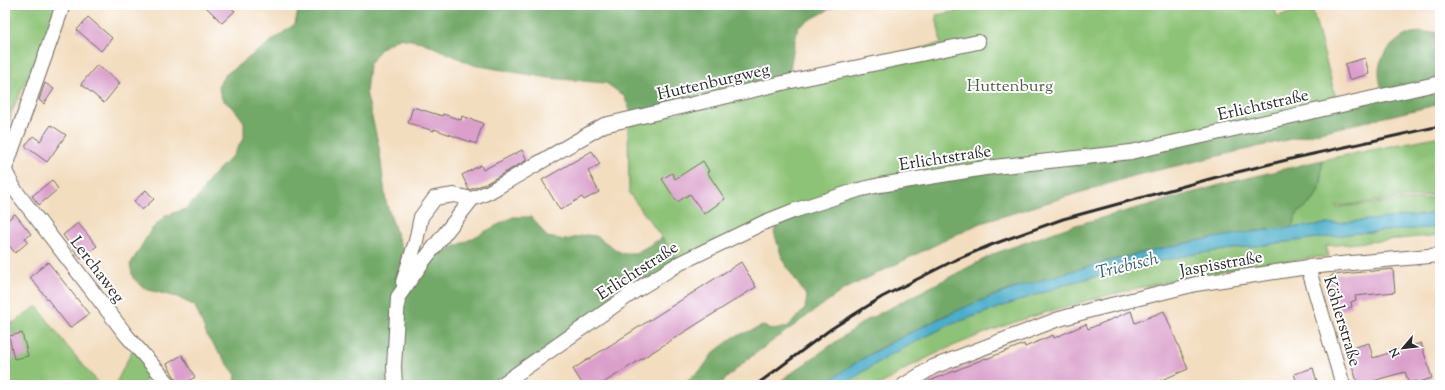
<svg xmlns="http://www.w3.org/2000/svg" width="1445" height="390" font-family="'Sorts Mill Goudy',serif">
  <style>
    .green { fill: #8dc376; stroke: #5c7750 }
    .forest { fill: #72a967; stroke: #4e6a49 }
    .water { fill: #4baeca; stroke: #3b6c7a }
    .building { fill: #da9fcb }
    .lines { fill: none; stroke-linecap: round; stroke-linejoin: round }
    .minor-casing { stroke: #71695f; stroke-width: 16 }
    .minor { stroke: #fff; stroke-width: 14 }
    .rail { stroke: #2b2b2b; stroke-width: 3 }
    .labels { text-anchor: middle; stroke-width: 4; stroke-linejoin: round; paint-order: stroke }
    .street-label { font-size: 17px; fill: #2b2b2b; stroke: #fff }
    .park-label { font-size: 17px; fill: #4d6045; stroke: #fff }
    .water-label { font-size: 18px; font-style: italic; fill: #385f6b; stroke: #fff }
  </style>
  <rect width="100%" height="100%" fill="#fff"/>
  <filter id="ink" filterUnits="userSpaceOnUse"><feTurbulence type="fractalNoise" baseFrequency=".025" numOctaves="2"/><feDisplacementMap in="SourceGraphic" scale="8" xChannelSelector="R" yChannelSelector="G"/><feConvolveMatrix kernelMatrix="1 2 1 2 8 2 1 2 1" color-interpolation-filters="sRGB"/></filter>
  <filter id="wash" filterUnits="userSpaceOnUse"><feTurbulence type="fractalNoise" baseFrequency=".012" numOctaves="4" result="noise"/><feDisplacementMap in="SourceGraphic" scale="16" xChannelSelector="R" yChannelSelector="G"/><feGaussianBlur stdDeviation="0.9" result="paint"/><feColorMatrix in="noise" values="0 0 0 0 0 0 0 0 0 0 0 0 0 0 0 0 0 1.4 0 .05"/><feComposite in="paint" operator="in"/></filter>
  <g filter="url(#wash)">
    <rect width="100%" height="100%" fill="#f3ddbf"/>
    <path class="green" d="M5,5H60L53,23L11,113L5,138Z
      M970,5H1274L1277,16L1312,8L1338,106L1131,152L880,185L679,261L629,193L628,126L941,43L936,15L970,9Z
      M1440,136V194L1336,206L1337,208L1347,206L1440,197V213L1291,228L1297,214L1314,200L1321,184L1322,160Z
      M1440,227V235L1326,246L1329,256C1222,268 1117,289 1015,322C981,334 943,349 911,366C901,371 891,380 880,384C874,387 852,385 844,385L861,373L890,355L949,325L1070,283L1132,267L1194,254L1357,233Z
      M37,306L67,346L100,385H5V324L15,322Z
      M135,345L153,366L143,385H115Z"/>
    <path class="forest" d="M296,5H832L834,7L798,26L788,79L632,115L624,96L606,83L549,78L474,65L422,42L399,38L381,48L369,65L366,92L379,147L386,202L401,247L409,256L424,260L465,242L513,217H532L547,237L566,240L585,235L596,236L621,253H636L662,238L679,261L501,385H235L236,375L208,338L195,306L177,297L145,289L133,278L130,265L151,230L165,216L185,209L199,196L211,177L234,154L244,137V122L236,111L222,99L218,86L225,75L295,24L298,11Z
      M1440,32V104L1133,176L978,224L843,290L749,358L719,385H681L702,369L713,353L734,337L763,326L774,330L787,327L805,309L807,297L783,261L774,232L781,216L858,190L1131,152L1383,95C1378,73 1375,64 1391,46C1397,41 1401,37 1409,34C1418,31 1431,33 1440,32Z
      M1322,160L1321,184L1314,200L1297,214L1291,228L1257,231L1191,242L1129,256L1068,272L1006,291L946,315L885,345L855,363L824,385H775L865,321L996,253L1069,227L1231,182Z"/>
    <path class="water" d="M1440,213V227L1357,233L1194,254L1132,267L1070,283L949,325L890,355L861,373L844,385H824C852,363 884,346 916,330C974,300 1036,280 1099,264C1151,250 1205,238 1259,231C1319,224 1380,219 1440,213Z"/>
    <g id="blocks">
      <path class="building" d="M204,5H228L235,11L222,23Z
        M88,17L112,38L101,51L77,30Z
        M1365,58L1369,74L1349,80L1345,64Z
        M97,65L120,83L104,103L81,84Z
        M45,83L54,89L44,104L39,100Z
        M413,107L442,116L443,114L461,120L462,116L483,123L476,144L434,129V131L408,123Z
        M51,125L66,135L47,162L25,146L33,136L40,141Z
        M522,150L527,160L485,184L469,190L462,175L481,165L483,170Z
        M592,151L600,164L588,171L599,192L584,200L582,197L560,210L542,180Z
        M703,161L709,171L707,172L725,199L704,214L690,194L677,202L662,179L672,173L675,179Z
        M52,180L58,189L39,205L32,196Z
        M146,190L154,199L142,210L134,201Z
        M15,214L31,234L25,238L28,242L15,253L5,240V222Z
        M78,223L97,246L81,259L63,235Z
        M48,262L89,314L70,328L30,277Z
        M741,262L756,287L600,385H583L573,369Z
        M1393,269L1395,292L1355,296L1356,300L1351,302L1352,307L1336,312L1327,283L1328,280L1332,275Z
        M1131,311L1135,323L1164,311L1188,369L1159,381L1160,382L1153,385H920L986,358V359L1024,344L1025,347L1053,335L1054,338L1086,324L1088,329Z
        M22,333L28,356L14,359L9,336Z
        M1369,343L1373,358L1421,343L1432,378L1417,383L1416,381L1409,383L1405,372L1358,385L1348,352L1355,349V347Z
        M182,355L195,377L182,385H179L167,364Z
        M1313,368L1318,385H1298L1294,374Z"/>
    </g>
  </g>
  <g filter="url(#ink)">
    <use href="#blocks" fill-opacity="0" stroke="#71695f" stroke-width="1"/>
    <g class="lines">
      <defs>
        <path id="minor" d="M5,169L63,5
          M5,171L15,190L127,336L170,385
          M1308,267L1343,385
          M403,282L416,241L421,217L435,198L454,195L472,199
          M395,385L394,367L398,297L424,260L472,199L489,192L604,125L787,82L978,42
          M501,385L635,291L680,263L765,222L793,211L858,190L880,185L985,168L1131,152L1440,83
          M904,385L933,367L1056,320L1091,310L1196,284L1308,267L1440,255"/>
      </defs>
      <use href="#minor" class="minor-casing"/>
      <use href="#minor" class="minor"/>
      <path class="rail" d="M756,385L831,329L882,297L953,261L991,245L1063,219L1217,177L1295,158L1440,126"/>
    </g>
  </g>
  <g class="labels">
    <g class="street-label">
      <text transform="translate(713 81) rotate(-13)" y="6">Huttenburgweg</text>
      <text transform="translate(1263 104) rotate(-13)" y="6">Erlichtstraße</text>
      <text transform="translate(945 157) rotate(-9)" y="6">Erlichtstraße</text>
      <text transform="translate(1221 263) rotate(-10)" y="6">Jaspisstraße</text>
      <text transform="translate(98 269) rotate(53)" y="6">Lerchaweg</text>
      <text transform="translate(637 270) rotate(-33)" y="6">Erlichtstraße</text>
      <text transform="translate(1343 321) rotate(73)" y="6">Köhlerstraße</text>
    </g>
    <g class="park-label">
      <text x="1010" y="91">Huttenburg</text>
    </g>
    <g class="water-label">
      <text transform="translate(1127 265) rotate(-14)" y="6">Triebisch</text>
    </g>
  </g>
  <rect width="1445" height="390" fill="none" stroke="#fff" stroke-width="20"/>
  <g transform="translate(1403 348) rotate(242)" stroke="#ffffff" stroke-width="3" paint-order="stroke">
  <path d="M0-3L7 15L0 10L-7 15Z" fill="#2b2b2b"/>
  <text y="-6" font-size="11" font-weight="bold" text-anchor="middle" fill="#2b2b2b">N</text>
  </g>
</svg>
